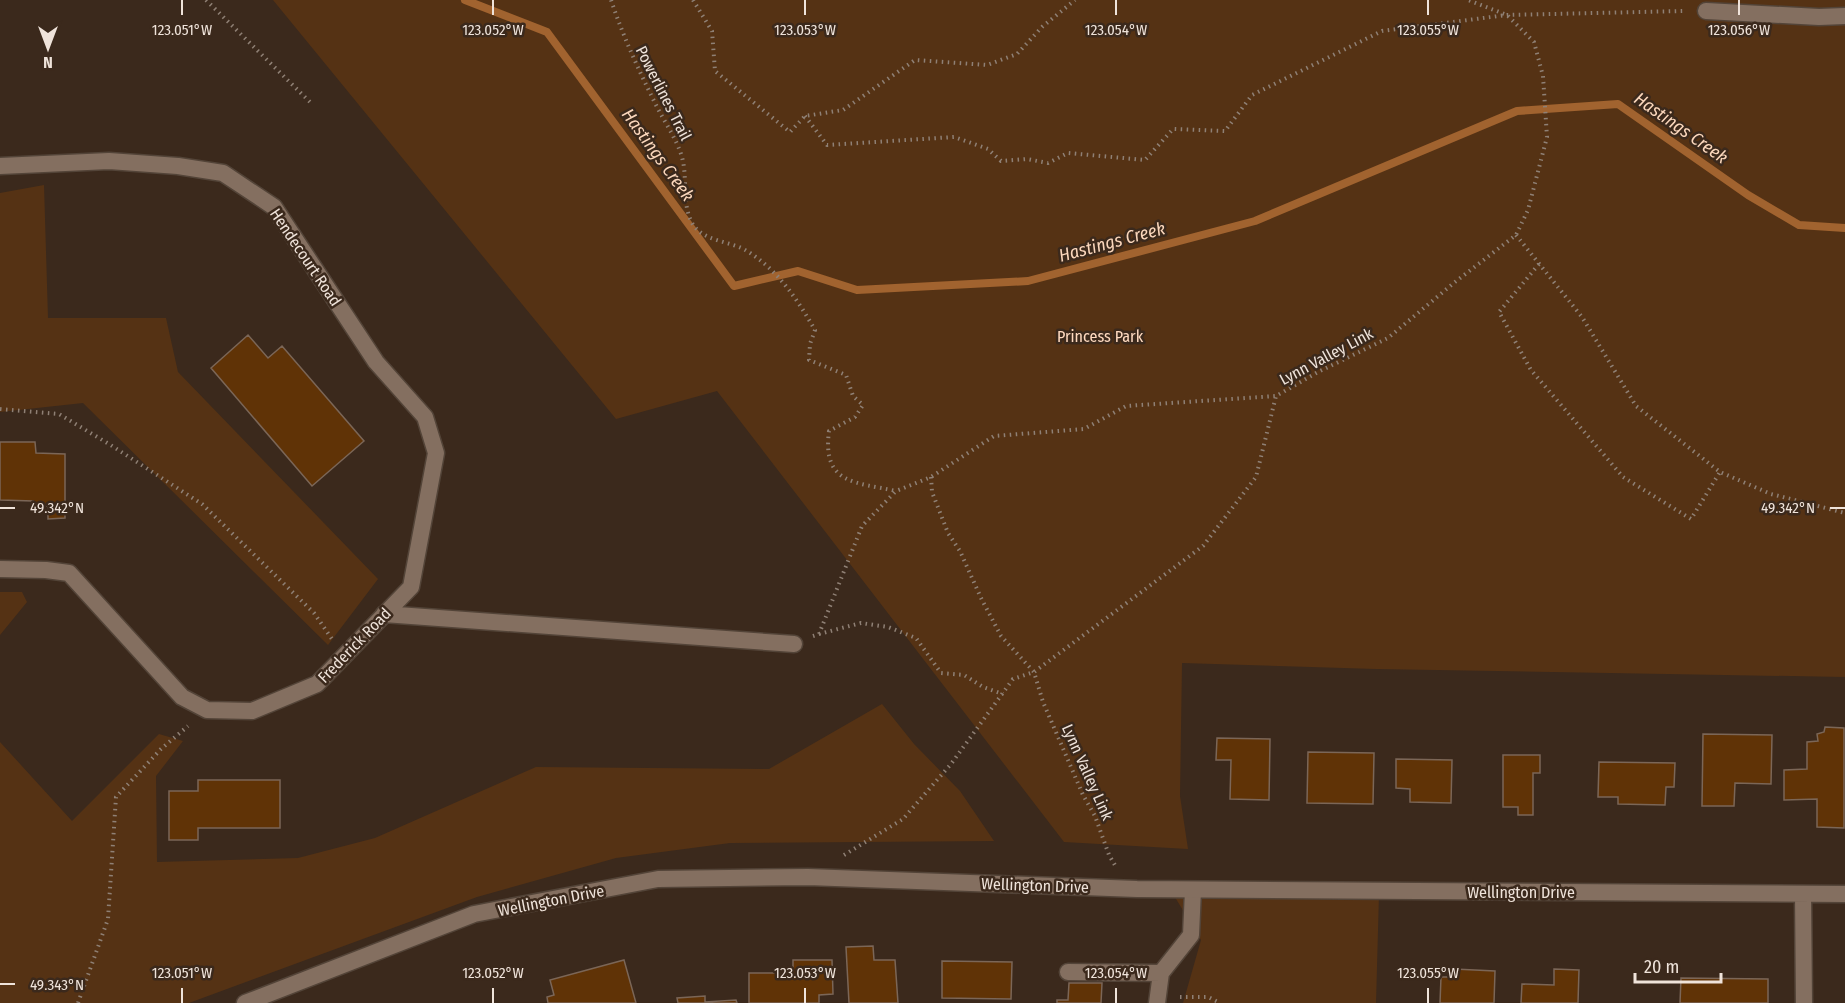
<svg xmlns="http://www.w3.org/2000/svg" width="1845" height="1003" font-family="'Fira Sans Condensed',sans-serif">
  <style>
    .green { fill: #553214 }
    .lines { fill: none; stroke-linecap: round; stroke-linejoin: round }
    .stream { stroke: #a1632f; stroke-width: 8 }
    .building { fill: #603306; stroke: #7b6657; stroke-width: 1.5 }
    .service-casing { stroke: #534438; stroke-width: 19 }
    .minor-casing { stroke: #534438; stroke-width: 19 }
    .path { stroke: #8f8075; stroke-width: 4; stroke-dasharray: 1.5 4.5; stroke-linecap: butt }
    .service { stroke: #846f60; stroke-width: 16 }
    .minor { stroke: #846f60; stroke-width: 16 }
    .ticks { fill: none; stroke: #efe3da; stroke-width: 2 }
    .labels { text-anchor: middle; stroke-width: 5; stroke-linejoin: round; paint-order: stroke }
    .street-label { font-size: 16px; fill: #efe3da; stroke: #3b291c }
    .park-label { font-size: 16px; fill: #ffdac0; stroke: #3b291c }
    .water-label { font-size: 18px; font-style: italic; fill: #fbd7bc; stroke: #3b291c }
    .ticks-label { font-size: 15px; text-anchor: middle; fill: #efe3da; stroke: #3b291c; stroke-width: 5; stroke-linejoin: round; paint-order: stroke }
  </style>
  <rect width="100%" height="100%" fill="#3b291c"/>
  <path class="green" d="M273,0H1845V677L1376,669L1182,663L1180,796L1188,849L1064,842L717,391L616,419Z
    M44,185L48,318H166L178,372L378,579L328,645L83,403L0,412V193Z
    M0,592H22L27,602L0,635Z
    M882,704L914,744L960,791L994,841L730,843L616,858L477,897L189,1003H0V742L72,821L159,734L183,741L156,776L157,862L298,858L375,838L536,767L769,769Z
    M1170,889L1379,894L1376,1003H1183L1201,940Z"/>
  <g class="lines">
    <path class="stream" d="M465,0L547,32L734,286L798,271L857,290L1028,281L1255,221L1517,111L1618,104L1748,195L1799,225L1845,228"/>
  </g>
  <path class="building" d="M248,335L268,358L282,346L364,441L312,486L211,368Z
    M0,442H35L36,453L65,454V518L48,519V506H32L33,501L0,500Z
    M1825,727L1844,728V828L1817,827V799L1784,800V770L1807,769V742L1818,741L1817,734L1824,732Z
    M1703,734L1772,735L1771,784L1735,783L1734,806H1702Z
    M1217,738L1270,739L1269,800L1230,799L1231,760H1216Z
    M1308,752L1374,753L1373,804L1307,803Z
    M1503,755H1540V773H1533V815H1518V807H1503Z
    M1396,759L1452,760L1451,803L1410,802V789L1396,788Z
    M1599,762L1675,763L1674,787H1666L1665,805L1618,804V797H1598Z
    M198,780H280V828H198V840H169V791H198Z
    M873,946L874,960H895L898,1003H849L846,947Z
    M624,960L636,1003H548L547,997L554,995L550,980Z
    M793,960H832L833,994L819,995V1003H749V973H793Z
    M942,961L1012,962L1011,999L942,998Z
    M1454,969L1495,971L1494,1003H1440L1441,977H1453Z
    M1554,969L1579,970L1578,1003H1521L1522,984L1554,985Z
    M1681,978L1768,979V1003H1680Z
    M1069,983H1102L1101,1003H1057V1000H1068Z
    M705,996V1002L736,1000L737,1003H678L677,998Z"/>
  <g class="lines">
    <defs>
      <path id="service" d="M1706,11L1819,17L1845,16
        M1068,972L1161,973
        M1157,1003L1161,973L1191,935L1193,890"/>
      <path id="minor" d="M0,166L109,161L178,166L223,173L274,207L376,362L425,417L436,453L411,587L317,684L252,711L207,710L182,697L69,573L46,570L0,569
        M384,614L794,644
        M1803,894L1804,1003
        M245,1003L474,914L658,879L808,877L1137,889L1845,894"/>
    </defs>
    <use href="#service" class="service-casing"/>
    <use href="#minor" class="minor-casing"/>
    <path class="path" d="M206,0L311,103
      M611,0C624,39 640,73 658,109C666,124 676,139 681,154C689,177 680,205 694,226C706,242 731,241 747,251C778,270 797,299 815,330L810,344L809,360L846,375L853,396L863,405L855,417L829,431C822,485 856,482 896,491
      M693,0L712,31L715,71L790,132L805,116L843,110L915,60L987,65L1017,54L1042,27L1075,0
      M805,116L827,145L954,137L988,149L1001,161L1027,159L1048,163L1068,153L1145,160L1173,129L1225,131L1252,95L1382,31L1507,15L1684,11
      M1516,235L1582,317L1636,406L1720,472L1771,494L1845,513
      M1539,264L1499,312L1531,370L1623,477L1691,519L1720,472
      M0,409L59,414L109,444L202,504L314,613L332,639
      M931,477L932,492L948,533L960,551L981,598L1001,636L1034,672L1043,702L1083,795L1095,816L1109,855L1116,867
      M819,634L861,623L888,627L916,638L941,673L964,675L983,687L1003,694
      M813,636L819,634L862,526L896,491L931,477L994,436L1084,429L1126,406L1276,396
      M844,855L903,819L951,764L1013,679L1034,672L1203,546L1256,477L1276,396L1318,372L1388,338L1455,282L1516,235L1528,210L1547,137L1543,76L1534,42L1507,15L1468,0
      M1180,997H1208L1220,1003
      M78,1003L108,919L116,797L161,749L188,726"/>
    <use href="#service" class="service"/>
    <use href="#minor" class="minor"/>
  </g>
  <path class="ticks" d="M182,0V15M493,0V15M805,0V15M1116,0V15M1428,0V15M1739,0V15M0,508H15M1830,508H1845M0,984H15M182,988V1003M493,988V1003M805,988V1003M1116,988V1003M1428,988V1003"/>
  <g class="labels">
    <g class="street-label">
      <text transform="translate(664 93) rotate(63)" y="6">Powerlines Trail</text>
      <text transform="translate(306 257) rotate(56)" y="6">Hendecourt Road</text>
      <text transform="translate(1326 356) rotate(-28)" y="6">Lynn Valley Link</text>
      <text transform="translate(354 645) rotate(-46)" y="6">Frederick Road</text>
      <text transform="translate(1088 772) rotate(66)" y="6">Lynn Valley Link</text>
      <text transform="translate(1035 885) rotate(2)" y="6">Wellington Drive</text>
      <text x="1521" y="898">Wellington Drive</text>
      <text transform="translate(551 900) rotate(-11)" y="6">Wellington Drive</text>
    </g>
    <g class="park-label">
      <text x="1100" y="342">Princess Park</text>
    </g>
    <g class="water-label">
      <text transform="translate(1681 128) rotate(35)" y="6">Hastings Creek</text>
      <text transform="translate(658 155) rotate(54)" y="6">Hastings Creek</text>
      <text transform="translate(1112 242) rotate(-15)" y="6">Hastings Creek</text>
    </g>
  </g>
  <g class="ticks-label">
    <text x="182" y="35">123.051°W</text>
    <text x="493" y="35">123.052°W</text>
    <text x="805" y="35">123.053°W</text>
    <text x="1116" y="35">123.054°W</text>
    <text x="1428" y="35">123.055°W</text>
    <text x="1739" y="35">123.056°W</text>
    <text x="1788" y="513">49.342°N</text>
    <text x="57" y="513">49.342°N</text>
    <text x="182" y="978">123.051°W</text>
    <text x="493" y="978">123.052°W</text>
    <text x="805" y="978">123.053°W</text>
    <text x="1116" y="978">123.054°W</text>
    <text x="1428" y="978">123.055°W</text>
    <text x="57" y="990">49.343°N</text>
  </g>
  <g transform="translate(48 48) rotate(180)" stroke="#3b291c" stroke-width="4.5" paint-order="stroke">
  <path d="M0-4.5L10 22L0 15L-10 22Z" fill="#efe3da"/>
  <text y="-9" font-size="16" font-weight="bold" text-anchor="middle" fill="#efe3da">N</text>
  </g>
  <path d="M1635 973v9h86v-9" fill="none" stroke="#efe3da" stroke-width="3"/>
  <text x="1644" y="973" font-size="18" fill="#efe3da" stroke="#3b291c" stroke-width="4.5" paint-order="stroke">20 m</text>
</svg>
